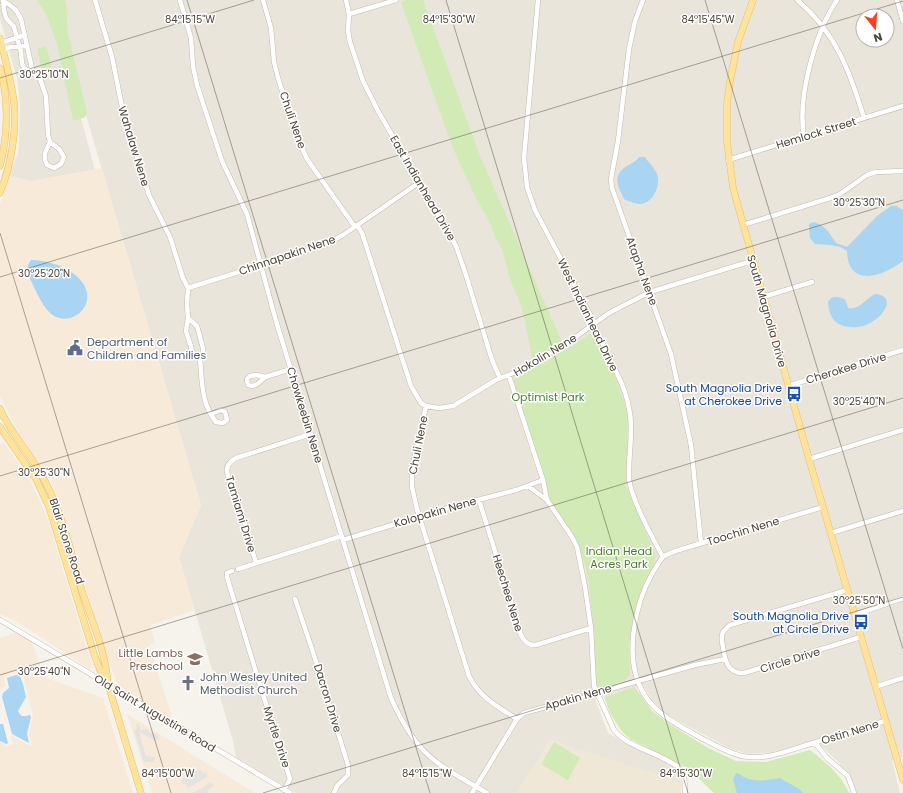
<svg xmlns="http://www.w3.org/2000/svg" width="903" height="793" font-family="Poppins,sans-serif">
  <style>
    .residential { fill: #eae5da; fill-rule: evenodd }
    .commercial { fill: #f7ead8 }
    .education { fill: #efe8d6 }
    .green { fill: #d2eab5 }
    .parking { fill: #e5e3e0 }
    .water { fill: #a9d4f2 }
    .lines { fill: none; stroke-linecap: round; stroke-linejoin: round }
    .minor-casing { stroke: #c2bbae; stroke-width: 5.5 }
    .major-casing { stroke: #e6c16a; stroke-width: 7 }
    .minor { stroke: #fff; stroke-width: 4.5 }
    .major { stroke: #ffe39c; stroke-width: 6 }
    .ticks { fill: none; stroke: #4b4439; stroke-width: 1; stroke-opacity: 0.45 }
    .labels { text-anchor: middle; stroke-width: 3; stroke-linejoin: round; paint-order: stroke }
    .street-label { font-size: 11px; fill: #4b4439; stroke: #fff }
    .service-label { font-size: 11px; fill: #4e5e75; stroke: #fff; text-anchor: start }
    .transit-label { font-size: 11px; fill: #164399; stroke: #fff; text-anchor: end }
    .park-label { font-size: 11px; fill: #4a7f2a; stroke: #fff }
    .education-label { font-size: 11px; fill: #785e54; stroke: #fff; text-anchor: end }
    .worship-label { font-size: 11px; fill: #5b616d; stroke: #fff; text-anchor: start }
    .ticks-label { font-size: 10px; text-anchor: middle; fill: #4b4439; stroke: #fff; stroke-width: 3; stroke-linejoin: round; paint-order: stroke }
  </style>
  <rect width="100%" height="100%" fill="#f6f3ec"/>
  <path class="residential" d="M0,0H45L52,11L95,170L31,181L8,176L18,154L19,143L20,105L17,78L0,19Z
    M52,0H903V757L892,760L900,793H854L839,763L816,741L773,752L749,754L731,749L665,714L652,700L643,685L595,699L608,733L678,769L681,783L550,740L517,793H296L236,757L233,741L179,557L201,505ZM863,16H887V40H863Z"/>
  <path class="commercial" d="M102,168L201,506L179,557L195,610L150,625L155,643L149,645L173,720L122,688L117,683L107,657L60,503L50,480L17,430L0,396V205L4,194L8,176L31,181Z
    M4,443L29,478L47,517L92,666L90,669L16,621L0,614V445Z
    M18,632L31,640L44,677L103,698L133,793H0V742L7,747L13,744L10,735L31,746L32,745L29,735L33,716L22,670L3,675L6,686L0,689V638Z
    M127,714L224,774L255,793H152Z"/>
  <path class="education" d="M550,740L681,783V793H517Z"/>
  <path class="green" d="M37,0H64L66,2L68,34L87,112L85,117L78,120H73L57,44L46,14Z
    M407,0H423L480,156L562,342L532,358L525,321L520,303L510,279L503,252L495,236L488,219L476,198L456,155L443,121L401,2Z
    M46,46L52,66L42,69L37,49Z
    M595,331L611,365L625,405L628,419L626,486L655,553L654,566L641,592L633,618L629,647L630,675L624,681L601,688L597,685L595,671L593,625L589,583L585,565L579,546L550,501L513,380L567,349Z
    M635,687L652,711L668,723L708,748L736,761L766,762L810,750C826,763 841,774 849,793H714L689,769L630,739L621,730L610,713L604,697Z
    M554,742L580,758L568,780L541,764Z"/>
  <path class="parking" d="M139,724L141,732L144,728L159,736L156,741L139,732L146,756L155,757L154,762H144L134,730L137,729L136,725Z
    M200,769L203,773L205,772L207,777L188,788L185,783L183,784L181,780Z
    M211,782L214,786L207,791L208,793H193Z"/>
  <path class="water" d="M639,157H645C648,162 654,167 656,172C662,183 654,203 640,204C636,204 630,201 625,200C619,190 612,177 624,168C629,164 635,163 639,157Z
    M891,206H896L903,210V261C884,276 848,289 847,251C838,244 826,245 815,244L810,238L809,224L814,222L821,225L828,231L836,243L847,247L877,216Z
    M31,260C45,260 62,265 74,274C105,298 75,328 54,316C44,310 38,295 33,285C29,277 24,268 31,260Z
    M875,294C903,296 876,331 849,327C834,325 829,316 828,302C832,295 838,297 845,299L848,308C860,310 865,299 875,294Z
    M19,674L23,684L26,697L18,711C21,717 24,717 30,715L31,717L27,734L29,743L12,734L2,697L3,693L9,688L7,678Z
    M0,724H3L8,743L6,744L0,741Z
    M736,773C740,773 741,776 744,777C757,783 768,780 780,778C788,784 798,786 803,793H737L733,779Z"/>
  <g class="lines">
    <defs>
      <path id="minor" d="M3,0L4,10L6,18L14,27L21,52L22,64L25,69L33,73L40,79L46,96L48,135L50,142L45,153V160L47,165L54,168L61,164L64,157L59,149L50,142
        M95,0L112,57L123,112L149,195L170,237L183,278L188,288L187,304L188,318L186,331L193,353L200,358
        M180,0L191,38L193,66L197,85L222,161L247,214L276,321L391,698C400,718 410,737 425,752C443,770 466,780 487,793
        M263,0L271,28L274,62L278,78L296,134L307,159L355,227
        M346,0L349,14L348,31L350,42L363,81L378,111L456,246L465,272L492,360L500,378
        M538,0L524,158L527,187L535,210L592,318C602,349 623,376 629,408C634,431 628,455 629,479C631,498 653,539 663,557
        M643,0L635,21L629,49L618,141L611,179L612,188L671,354L691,445L701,543
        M797,0C836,32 850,72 864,118
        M897,0L903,21
        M3,1C12,5 17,10 21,19L33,73
        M349,14L396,0
        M0,43L25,35
        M2,50L11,47L27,46
        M804,137C797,98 815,33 837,0
        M728,160L903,106
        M357,225L362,233L411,386L421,403L426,406L439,408L453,406L496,380L526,368L577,336L609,313L650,292L752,261
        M743,225L830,198L840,194L867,175L876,172L903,171
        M188,288L325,245L343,235L420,182
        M763,297L812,282
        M188,318L197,326L203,348V357L200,358C202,381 201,403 216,422L223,423L227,420L225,412L221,410L211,414
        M257,375L265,377C260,382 255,388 248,385L247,379L250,376Z
        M509,376L543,480L547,500L572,537L577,547L585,587L591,628L594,686L614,730C628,747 653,751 670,762C674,764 680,767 682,771C686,777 684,787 685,793
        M265,377L291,369
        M788,386L903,350
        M426,406L412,469V487L417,509L469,676C479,697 498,707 517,719
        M809,459L903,430
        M528,486L547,500
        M479,500L521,635C524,642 528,645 536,645L591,628
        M823,507L682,549C676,551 668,553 663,557C659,561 656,568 653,572C634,605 623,660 644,694C657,716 682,727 703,739C715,745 728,753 742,756C763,761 787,751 807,745C833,737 859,729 885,721
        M831,533L903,511
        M343,540L451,507L516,490L543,480
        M256,563C251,547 247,531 242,515C238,502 228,483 227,470C227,464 231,461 236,458L311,434
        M238,569L342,536
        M232,571L227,573V577L259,682L290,779L284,790
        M847,590L730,625C728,627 725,629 723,632C721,636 722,643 723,647C725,661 728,674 744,673L861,637
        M295,599L312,649L348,765V775L337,786L334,793
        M854,615L903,598
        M0,620L290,793
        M875,687L903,678
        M815,743L828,759L848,776L854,793
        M472,793L517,719L524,713L695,665L725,659"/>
      <path id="major" d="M753,0L738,42L730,81L727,104V141L733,188L809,459L903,780
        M0,38C5,59 11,80 14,102C17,131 11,165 0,193
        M0,68C9,99 8,135 0,166
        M0,409C11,434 30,453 42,476C62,511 71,552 82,591C92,621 106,653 108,684L141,793
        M0,427L36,479L49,507L94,654L102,675L107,683"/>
    </defs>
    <use href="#minor" class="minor-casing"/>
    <use href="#major" class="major-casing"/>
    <use href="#minor" class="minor"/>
    <use href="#major" class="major"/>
  </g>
  <path class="ticks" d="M187,0L430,793M446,0L688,793M705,0L903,649M0,78L254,0M0,233L171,793M0,277L903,1M0,476L903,200M0,675L903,398M263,793L903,597"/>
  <defs>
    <symbol id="civic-bare" viewBox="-9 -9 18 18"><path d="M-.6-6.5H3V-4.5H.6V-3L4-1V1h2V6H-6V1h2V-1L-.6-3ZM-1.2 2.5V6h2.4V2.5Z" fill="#5c6f8a" stroke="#fff" stroke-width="2.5" paint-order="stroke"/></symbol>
    <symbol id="bus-bare" viewBox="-9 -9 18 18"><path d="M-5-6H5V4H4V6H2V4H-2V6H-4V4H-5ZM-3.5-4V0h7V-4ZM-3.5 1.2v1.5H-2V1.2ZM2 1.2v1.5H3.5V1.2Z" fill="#1a4fb4" stroke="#fff" stroke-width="2.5" paint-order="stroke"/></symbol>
    <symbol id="school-bare" viewBox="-9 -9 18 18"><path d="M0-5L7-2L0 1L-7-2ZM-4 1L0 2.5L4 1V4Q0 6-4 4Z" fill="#8d6e63" stroke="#fff" stroke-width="2.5" paint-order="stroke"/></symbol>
    <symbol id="church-bare" viewBox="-9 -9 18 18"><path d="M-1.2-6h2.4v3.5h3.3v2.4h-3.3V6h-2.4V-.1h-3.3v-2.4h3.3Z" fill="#6b7280" stroke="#fff" stroke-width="2.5" paint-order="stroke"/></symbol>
  </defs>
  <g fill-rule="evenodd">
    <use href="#civic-bare" x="64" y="337" width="22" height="22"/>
    <use href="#bus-bare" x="783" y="383" width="22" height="22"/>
    <use href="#bus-bare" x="850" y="611" width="22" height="22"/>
    <use href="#school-bare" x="184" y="648" width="22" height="22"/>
    <use href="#church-bare" x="177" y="672" width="22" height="22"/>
  </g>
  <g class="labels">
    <g class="street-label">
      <text transform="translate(293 120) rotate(71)" y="4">Chuli Nene</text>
      <text transform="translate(816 133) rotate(-17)" y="4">Hemlock Street</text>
      <text transform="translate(134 146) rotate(73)" y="4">Wahalaw Nene</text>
      <text transform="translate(423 188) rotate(60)" y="4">East Indianhead Drive</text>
      <text transform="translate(287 255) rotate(-19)" y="4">Chinnapakin Nene</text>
      <text transform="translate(642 271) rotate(70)" y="4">Atapha Nene</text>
      <text transform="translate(767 311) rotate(74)" y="4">South Magnolia Drive</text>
      <text transform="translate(588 315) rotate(64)" y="4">West Indianhead Drive</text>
      <text transform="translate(545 355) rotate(-31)" y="4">Hokolin Nene</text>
      <text transform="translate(846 368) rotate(-17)" y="4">Cherokee Drive</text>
      <text transform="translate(305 415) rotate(73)" y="4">Chowkeebin Nene</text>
      <text transform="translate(418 445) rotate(-79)" y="4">Chuli Nene</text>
      <text transform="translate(435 512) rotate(-16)" y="4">Kolopakin Nene</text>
      <text transform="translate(241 514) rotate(73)" y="4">Tamiami Drive</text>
      <text transform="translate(743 531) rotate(-17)" y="4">Toochin Nene</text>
      <text transform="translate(67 541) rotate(72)" y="4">Blair Stone Road</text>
      <text transform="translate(508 593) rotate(73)" y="4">Heechee Nene</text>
      <text transform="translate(790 660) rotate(-17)" y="4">Circle Drive</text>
      <text transform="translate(578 697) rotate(-16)" y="4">Apakin Nene</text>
      <text transform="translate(328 698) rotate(73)" y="4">Dacron Drive</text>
      <text transform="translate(155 713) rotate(31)" y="4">Old Saint Augustine Road</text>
      <text transform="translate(850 732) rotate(-17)" y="4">Ostin Nene</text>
      <text transform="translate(277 737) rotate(72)" y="4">Myrtle Drive</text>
    </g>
    <g class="service-label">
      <text x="87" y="346">Department of<tspan x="87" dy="13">Children and Families</tspan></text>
    </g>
    <g class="transit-label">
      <text x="782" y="392">South Magnolia Drive<tspan x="782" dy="13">at Cherokee Drive</tspan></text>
      <text x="849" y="620">South Magnolia Drive<tspan x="849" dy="13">at Circle Drive</tspan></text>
    </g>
    <g class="park-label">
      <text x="548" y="401">Optimist Park</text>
      <text x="619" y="555">Indian Head<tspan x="619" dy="13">Acres Park</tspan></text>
    </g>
    <g class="education-label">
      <text x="183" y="657">Little Lambs<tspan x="183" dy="13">Preschool</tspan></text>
    </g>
    <g class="worship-label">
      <text x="200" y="681">John Wesley United<tspan x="200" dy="13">Methodist Church</tspan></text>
    </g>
  </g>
  <g class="ticks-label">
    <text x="190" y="23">84°15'15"W</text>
    <text x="449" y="23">84°15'30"W</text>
    <text x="708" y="23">84°15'45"W</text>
    <text x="44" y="78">30°25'10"N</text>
    <text x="859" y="206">30°25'30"N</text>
    <text x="44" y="277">30°25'20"N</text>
    <text x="859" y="405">30°25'40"N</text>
    <text x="44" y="476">30°25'30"N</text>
    <text x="859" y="604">30°25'50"N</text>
    <text x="44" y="675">30°25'40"N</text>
    <text x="168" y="777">84°15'00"W</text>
    <text x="427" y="777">84°15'15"W</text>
    <text x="686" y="777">84°15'30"W</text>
  </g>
  <g transform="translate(875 28) rotate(163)"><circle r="19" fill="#ffffff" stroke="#b7b4b0"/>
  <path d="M0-3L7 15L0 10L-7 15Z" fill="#fc3f1d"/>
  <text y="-6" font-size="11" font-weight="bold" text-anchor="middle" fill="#4b4439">N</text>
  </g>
</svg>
